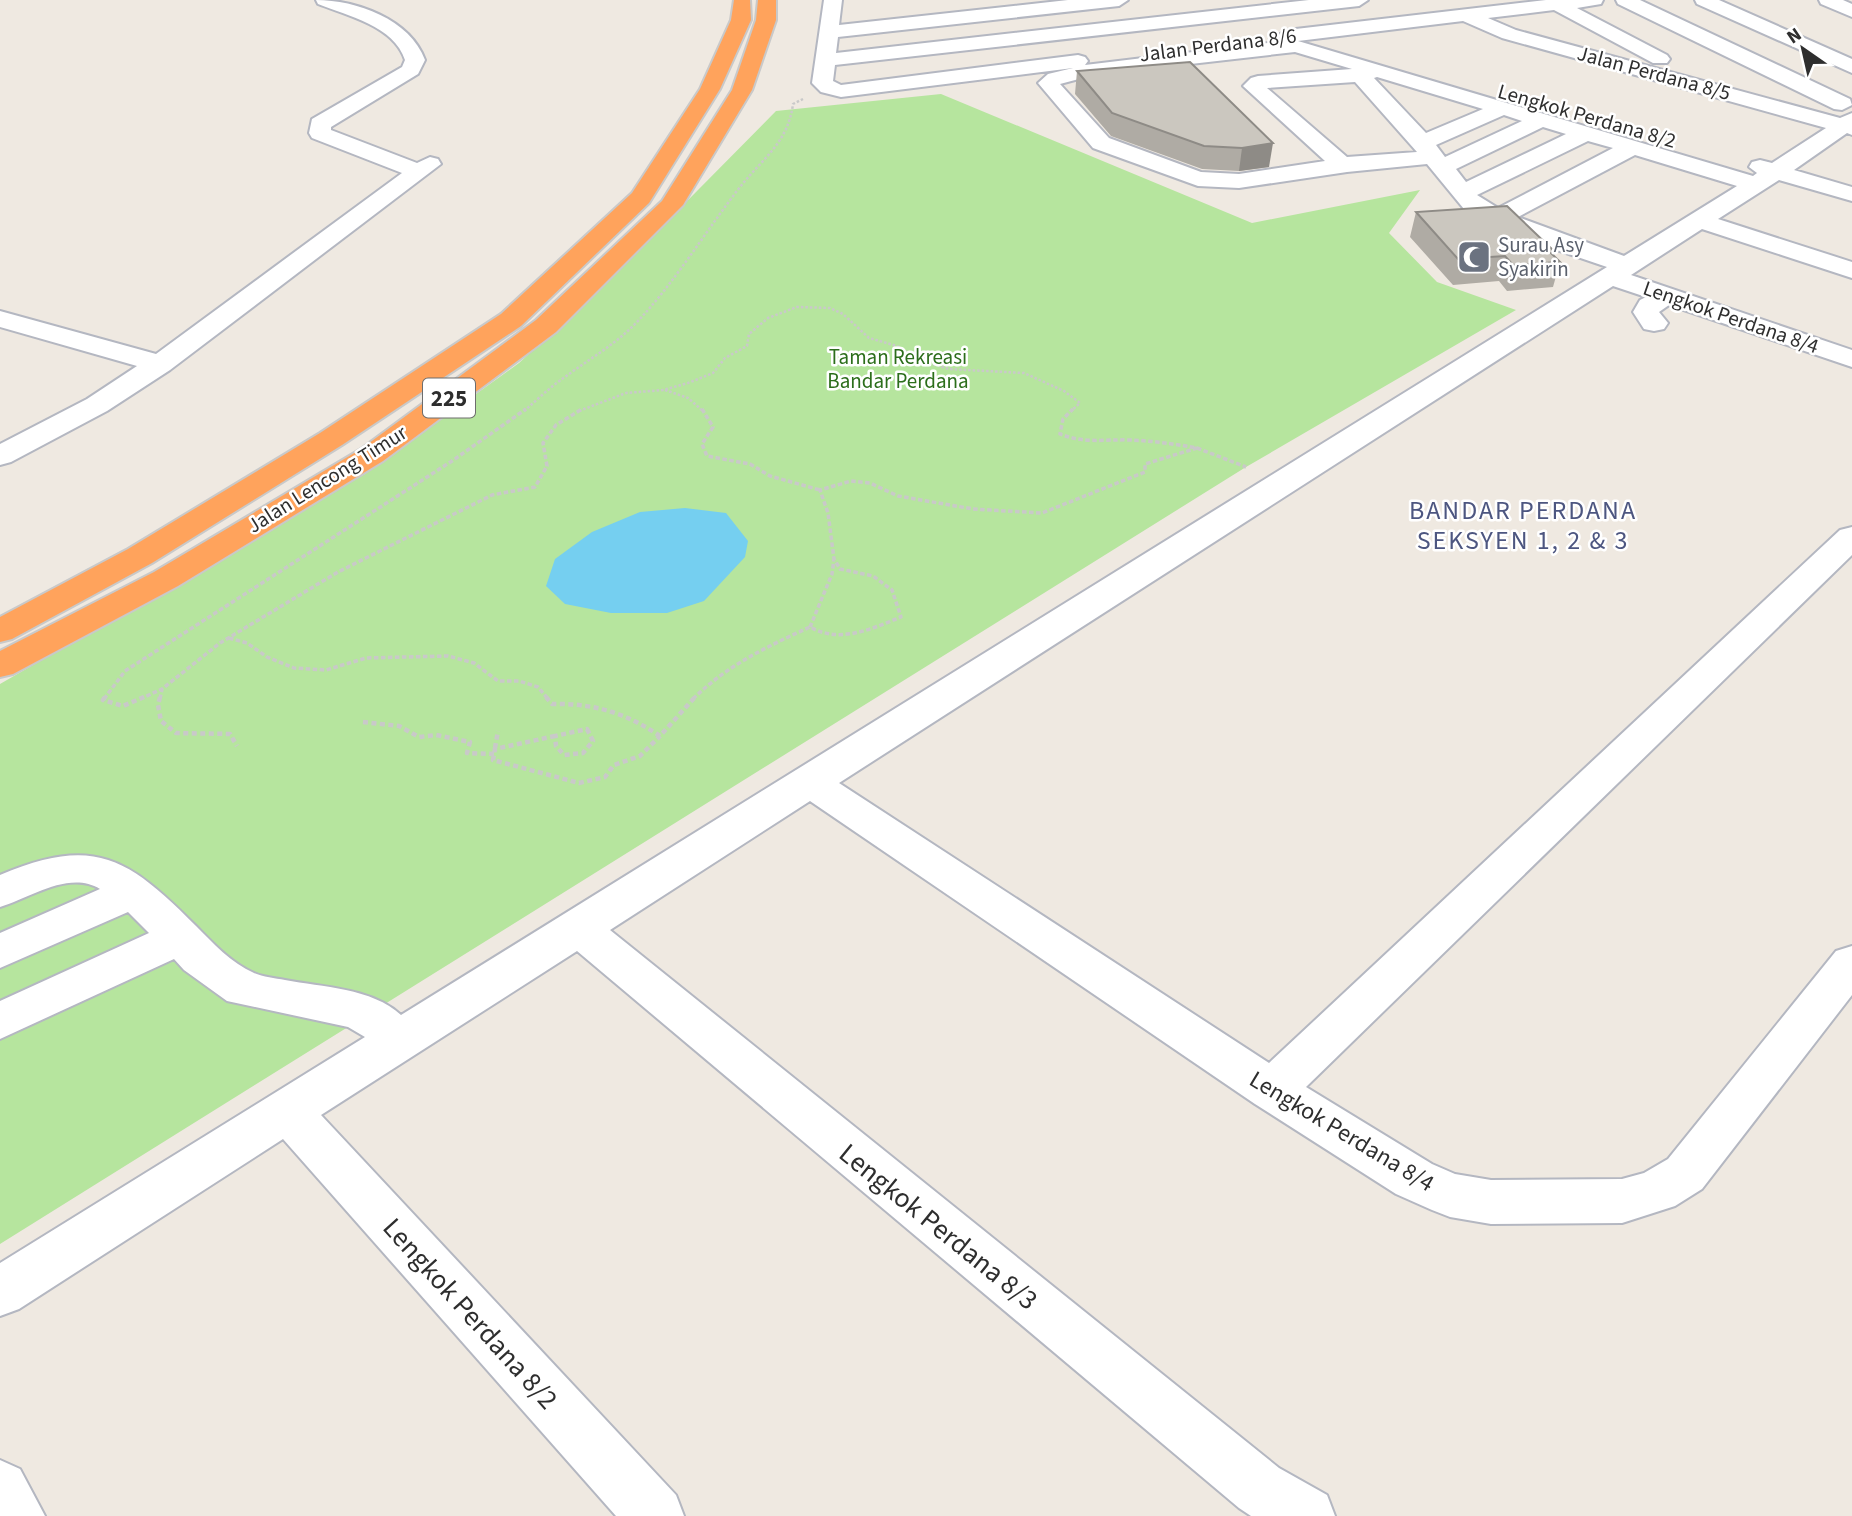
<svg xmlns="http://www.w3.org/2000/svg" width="1852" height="1516" font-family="'Source Sans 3',sans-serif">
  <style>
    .green { fill: #b6e59e }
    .water { fill: #75cff0 }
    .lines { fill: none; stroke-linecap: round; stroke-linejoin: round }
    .minor-casing { stroke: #b4b7c1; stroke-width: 4 }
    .highway-casing { stroke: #c9c9c9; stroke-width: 4 }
    .path-far2 { stroke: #c9c9c9; stroke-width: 2.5; stroke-dasharray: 2.5 2; stroke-linecap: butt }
    .path-far1 { stroke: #c9c9c9; stroke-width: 3.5; stroke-dasharray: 4.5 2.5; stroke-linecap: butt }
    .path { stroke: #c9c9c9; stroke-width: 4.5; stroke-dasharray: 5 3.5; stroke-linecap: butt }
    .minor { fill: #fff; fill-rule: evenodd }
    .highway { fill: #ffa35c; fill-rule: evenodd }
    .wall { fill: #afaba4 }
    .shaded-wall { fill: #8e8b86 }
    .building { fill: #cbc7bf; stroke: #8e8b86; stroke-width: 2 }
    .labels { text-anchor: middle; stroke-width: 5; stroke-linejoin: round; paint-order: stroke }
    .far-street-label { font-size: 21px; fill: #2e2e2e; stroke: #fff }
    .far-worship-label { font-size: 21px; fill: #5b616d; stroke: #fff; text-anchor: start }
    .far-park-label { font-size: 21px; fill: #2c6e1b; stroke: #fff }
    .shield { fill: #fff; stroke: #6d6d6d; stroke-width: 2 }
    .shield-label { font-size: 23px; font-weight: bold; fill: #2e2e2e }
    .street-label { font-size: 24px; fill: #2e2e2e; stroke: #fff }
    .neighbourhood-label { font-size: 26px; letter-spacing: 2px; fill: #4d5680; stroke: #fff }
    .near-street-label { font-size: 28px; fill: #2e2e2e; stroke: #fff }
  </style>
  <rect width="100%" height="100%" fill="#efe9e1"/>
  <path class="green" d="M941,94L1252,223L1420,190L1389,233L1437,282L1516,310L1246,467L0,1244V684L365,474L519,363L610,279L776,111Z"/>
  <path class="water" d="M685,508L726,513L748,541L745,557L704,601L667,613H611L565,604L546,586L555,559L592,532L640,512Z"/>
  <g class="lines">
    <defs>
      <path id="minor" d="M316,0C356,0 410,19 425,60L418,74L331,127V130L417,163L430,157L438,159L441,164L170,370L107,411L11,462L0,465V444L87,399L137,366L0,327V311L156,354L402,173L312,138L309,133L312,119L402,67L405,60C394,26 348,16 318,4Z
        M824,0H842L839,25L1068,0H1128L1119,6L838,37L836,53L1309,0H1368L1359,6L835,65L833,81L841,85L1078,55L1085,57L1088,61L1085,65L1285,41L1277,36L1287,30L1546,0H1603L1601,4L1577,8L1667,55L1670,59L1667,63H1653L1554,10L1488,18L1516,30L1840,118L1852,113V135L1847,133L1794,170L1852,187V201L1779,180L1718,219L1852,262V278L1702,229L1631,275L1852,350V367L1669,305L1659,312L1668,323L1664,329L1654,331L1644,329L1633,312L1640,300L1646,297L1613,286L839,783L1269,1063L1840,530L1852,527V555L1306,1087L1432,1164L1455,1174L1491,1180L1622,1179L1644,1173L1668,1159L1836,951L1852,946V995L1702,1189L1675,1206L1622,1223L1491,1224L1450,1217L1432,1210L1396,1194L1255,1104L810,801L610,930L1279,1468L1327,1495L1335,1516H1251L1239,1508L577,951L321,1115L676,1495L684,1516H616L283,1139L19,1309L0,1316V1263L365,1037L348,1027L227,1001L184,970L174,959L0,1039V1001L149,933L128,912L0,968V933L100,889C69,870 30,898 0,907V875C95,835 128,858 196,926C213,943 231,963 254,973C263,977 275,978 285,980C322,987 372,988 401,1015L1607,267L1554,249L1489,223L1464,209L1427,164L1347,172L1239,188L1198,186L1093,148L1038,83L1048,74L1073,68L841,97L821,92L812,83ZM1463,21L1502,38L1826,128L1772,163L1760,160L1752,162L1749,167L1757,173L1753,176L1298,41ZM1295,52L1352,69L1258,76L1251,78L1243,86L1325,161L1239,174L1201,172L1109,138L1060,84L1094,75ZM1377,77L1483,109L1426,133L1374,78ZM1355,82L1417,152L1347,157L1267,88ZM1504,115L1522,121L1445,157L1436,145ZM1543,127L1566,134L1466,182L1456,169ZM1588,141L1613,148L1498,208L1477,195ZM1635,155L1737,186L1624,256L1518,217Z
        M1616,0H1640L1850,99L1852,105L1842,110L1834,109L1618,4Z
        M1695,0H1719L1852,59V73L1697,4Z
        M1819,0H1843L1852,4V17L1821,4Z
        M0,1460L20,1469L45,1516H0Z"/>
      <path id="highway" d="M734,0H750L751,20L720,89L649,203L521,326L342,445L152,563L12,639L0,642V617L128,549L320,433L501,314L632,193L700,89L731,20Z
        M758,0H776V20L752,90L683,205L556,332L383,461L178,586L13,674L0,677V651L154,572L361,449L536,320L662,201L732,90L756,20Z"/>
    </defs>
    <use href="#minor" class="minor-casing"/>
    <use href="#highway" class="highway-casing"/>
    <path class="path-far2" d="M665,390L688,398L703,411
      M524,411C537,400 550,387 565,377C589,359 615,345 637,322C676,281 705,232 740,187C762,159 788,143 793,104L803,99
      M579,411L626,393L663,390L688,383L713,373L725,358L747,346L749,334L768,318L797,307L830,308L843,314L869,338L897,346L917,359L949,369L1024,373L1064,391L1080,403L1071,411"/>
    <path class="path-far1" d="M702,409L713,427L702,444L707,456L750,464L770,476L820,490
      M1197,448L1246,467
      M810,627L832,574L834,559
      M229,638L247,643L267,657L294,668L326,670L366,658L448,656L474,663L498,681H519L538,687L548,699
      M104,699L125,671L452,461L526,409
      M140,699L162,689
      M160,699L162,689L220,643L338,572L492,495L535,487L547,466L543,443L556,425L582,409
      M693,699C726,666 768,646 810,627C840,644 871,629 901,617L892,590L873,576L840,569L834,559L828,513L820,490L851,481L870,483L898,496L973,509L1042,513L1145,472V464L1197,448C1175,444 1153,441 1131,440C1105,439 1085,444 1060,434L1063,419L1073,409"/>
    <path class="path" d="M105,697L103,700L123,706L144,697
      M160,697L158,705L161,721L176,733L230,734L237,746
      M546,697L552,704C593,703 626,713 660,736L695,697
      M363,722L399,726L419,737L436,735L470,742L467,753L494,754
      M587,729L593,741L583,753L564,755L556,746L555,736Z
      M555,736L495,749L493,760L579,783L605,777L614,765L640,756L660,736
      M495,748L498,731"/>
    <use href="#minor" class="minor"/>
    <use href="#highway" class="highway"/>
  </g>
  <path class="wall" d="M1190,62L1269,167L1239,171L1202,169L1111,136L1075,94L1077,71Z
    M1416,212L1555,252L1554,256L1560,262L1553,287L1507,291L1499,281L1453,285L1410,237Z"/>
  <path class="shaded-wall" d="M1273,143L1269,167L1239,171L1242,148Z"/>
  <path class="building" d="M1190,62L1273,143L1242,148L1204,146L1112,113L1077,71Z
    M1507,206L1555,252L1551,253L1560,262L1513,265L1505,256L1458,259L1416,212Z"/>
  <defs>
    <symbol id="mosque-square" viewBox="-11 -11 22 22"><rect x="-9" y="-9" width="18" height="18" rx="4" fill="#6b7280" stroke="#fff"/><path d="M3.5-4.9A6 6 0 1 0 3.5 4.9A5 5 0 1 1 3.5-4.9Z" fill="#fff"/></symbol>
  </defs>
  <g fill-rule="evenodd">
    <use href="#mosque-square" x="1455" y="238" width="38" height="38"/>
  </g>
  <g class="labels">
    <g class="far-street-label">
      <text transform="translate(1218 45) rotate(-7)" y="7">Jalan Perdana 8/6</text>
      <text transform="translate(1654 73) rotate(15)" y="7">Jalan Perdana 8/5</text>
      <text transform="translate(1587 116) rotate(16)" y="7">Lengkok Perdana 8/2</text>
      <text transform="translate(1731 317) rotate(19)" y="7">Lengkok Perdana 8/4</text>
      <text transform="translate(327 479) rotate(-32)" y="7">Jalan Lencong Timur</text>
    </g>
    <g class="far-worship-label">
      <text x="1498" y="252">Surau Asy<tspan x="1498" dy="24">Syakirin</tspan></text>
    </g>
    <g class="far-park-label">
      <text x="898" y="364">Taman Rekreasi<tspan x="898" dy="24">Bandar Perdana</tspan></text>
    </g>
    <rect class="shield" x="423" y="378.5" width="52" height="39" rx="5"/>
    <g class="shield-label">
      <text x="449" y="406">225</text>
    </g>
    <g class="street-label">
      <text transform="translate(1342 1131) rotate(31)" y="8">Lengkok Perdana 8/4</text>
    </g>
    <g class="neighbourhood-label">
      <text x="1523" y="519">BANDAR PERDANA<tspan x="1523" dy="30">SEKSYEN 1, 2 &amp; 3</tspan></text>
    </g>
    <g class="near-street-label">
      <text transform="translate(939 1226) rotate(39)" y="10">Lengkok Perdana 8/3</text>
      <text transform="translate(471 1313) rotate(48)" y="10">Lengkok Perdana 8/2</text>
    </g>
  </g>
  <g transform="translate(1803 49) rotate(326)" stroke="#ffffff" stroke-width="5" paint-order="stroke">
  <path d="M0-5L12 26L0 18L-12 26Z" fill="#2e2e2e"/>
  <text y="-10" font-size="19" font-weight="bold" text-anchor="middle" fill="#2e2e2e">N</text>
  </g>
</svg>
